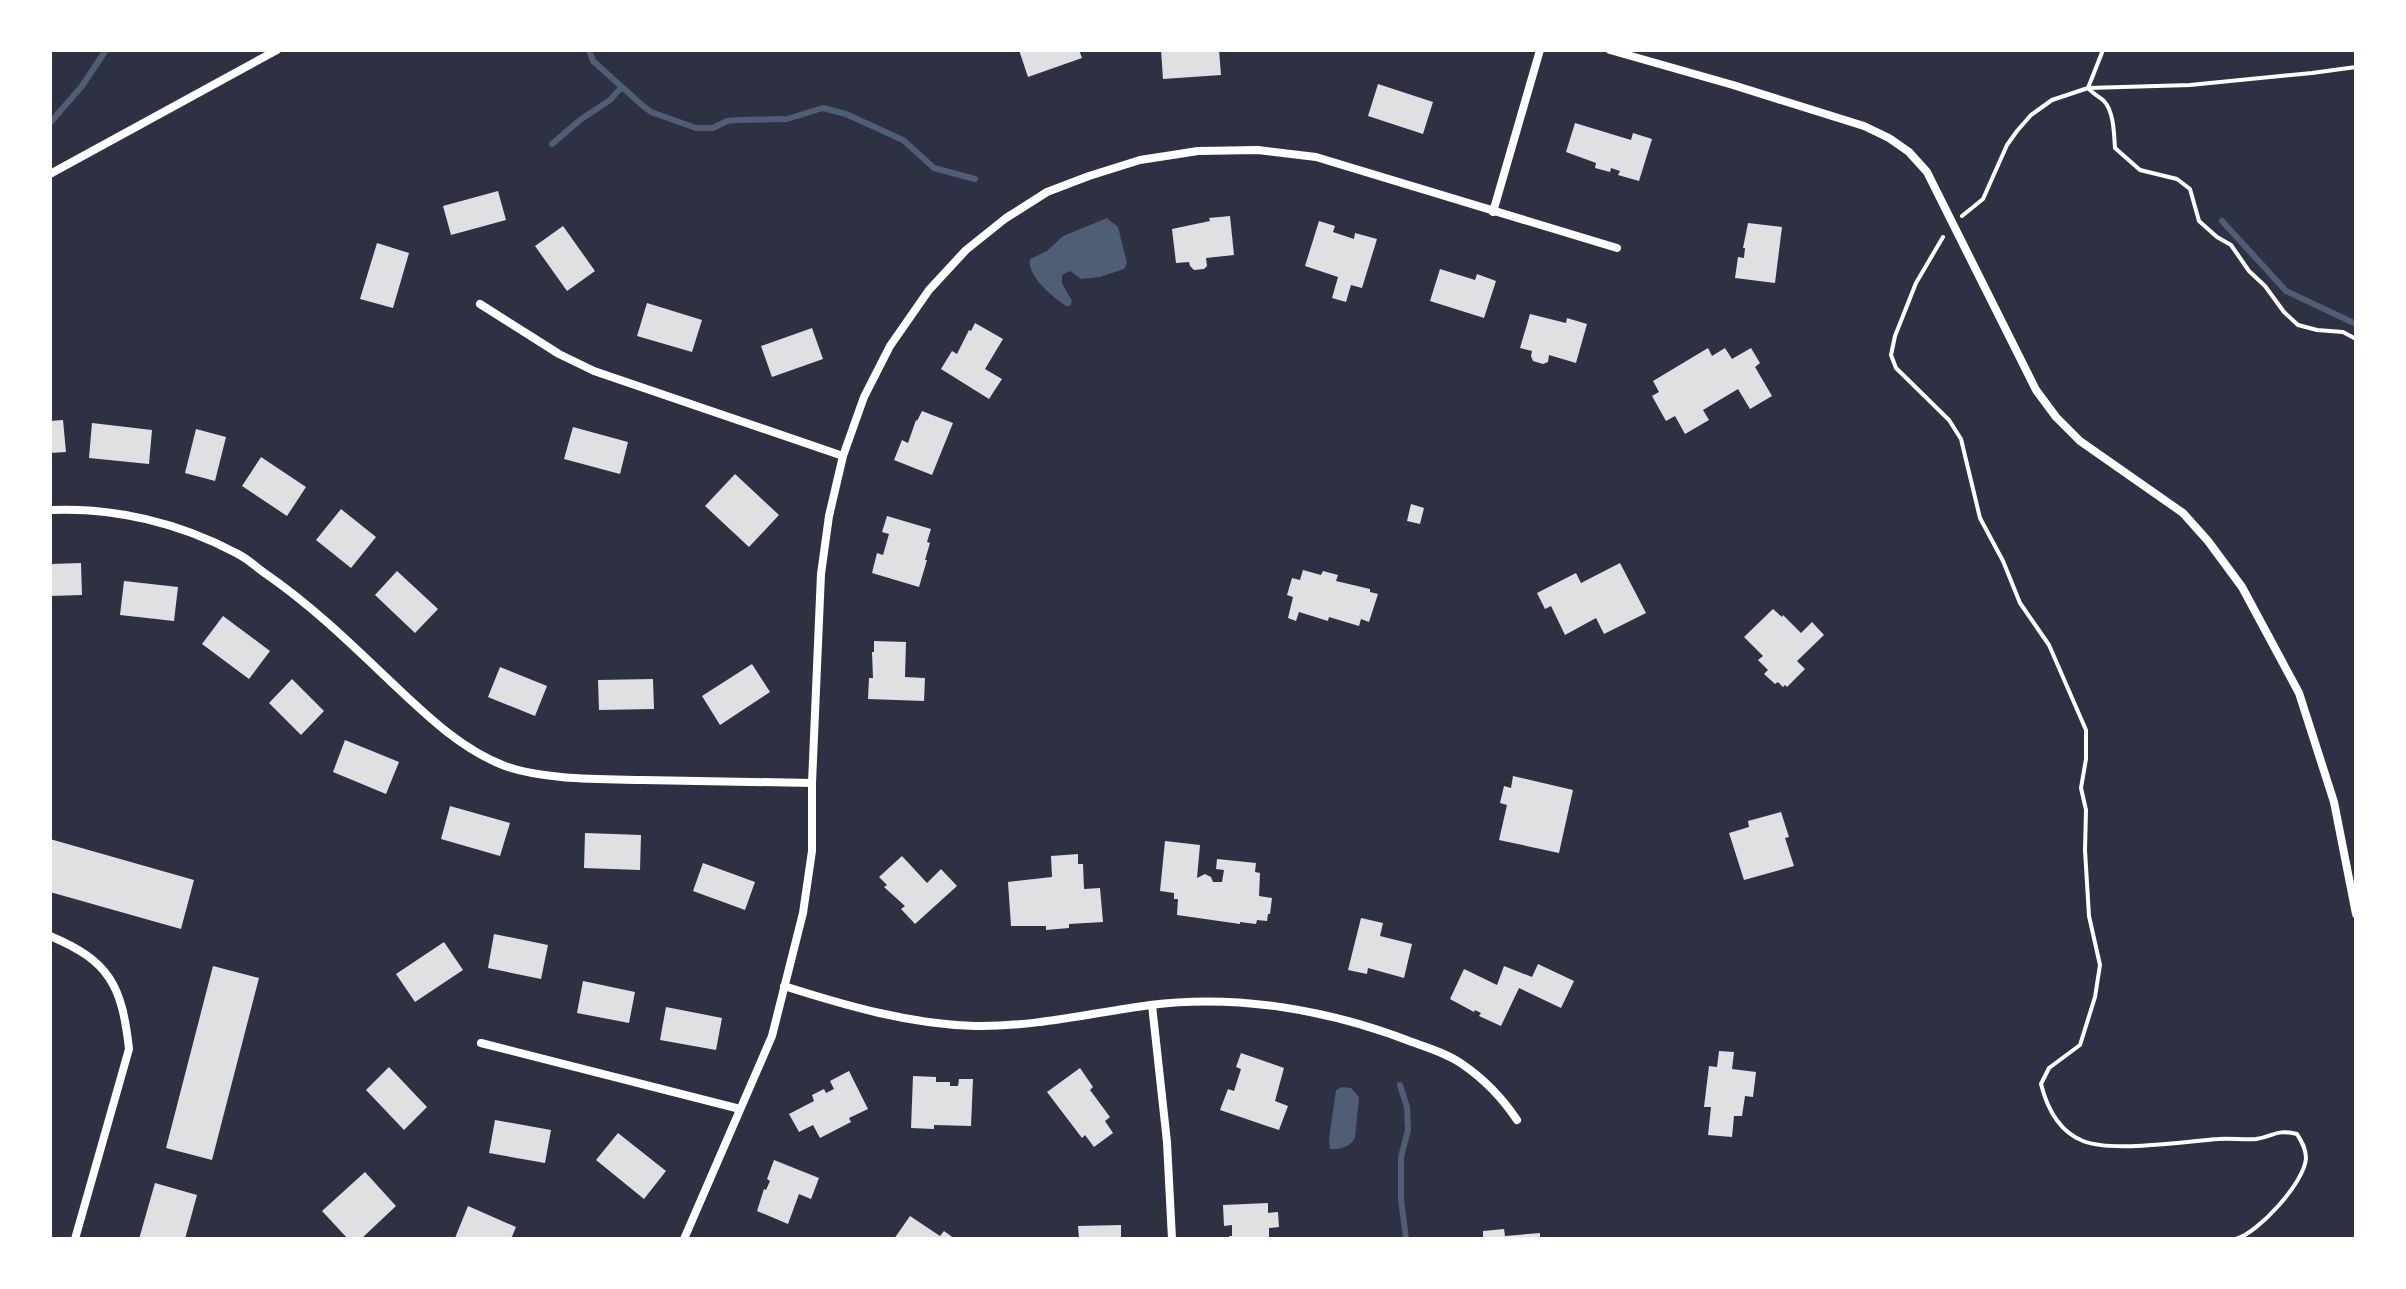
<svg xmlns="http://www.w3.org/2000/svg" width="2406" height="1289" font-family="Mulish,sans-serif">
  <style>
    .water { fill: #4f5d75 }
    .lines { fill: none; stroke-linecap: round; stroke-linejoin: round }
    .stream { stroke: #4f5d75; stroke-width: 6 }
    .building { fill: #e0e0e3 }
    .path { stroke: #fff; stroke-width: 4 }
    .minor { stroke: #fff; stroke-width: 8 }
  </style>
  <rect width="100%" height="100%" fill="#2d3142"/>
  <path class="water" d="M1107,218L1118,227L1127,263L1124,269L1100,277L1081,279L1070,271L1062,275V283L1072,301L1070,306H1066C1052,296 1027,277 1030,259L1047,251L1063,236Z
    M1342,1087L1351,1088L1359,1097L1355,1138C1350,1147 1339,1150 1330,1149L1329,1139L1336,1090Z"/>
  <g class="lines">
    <path class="stream" d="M589,50L593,61L642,105L651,112L696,128H713L727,121L738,120L787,119L823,108L846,114L903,140L934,168L975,179
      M50,123L82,86L106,50
      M552,144L580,120L610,100L621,88
      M2222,221L2286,291L2356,324
      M1400,1085L1407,1107L1408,1130L1401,1157V1199L1406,1239"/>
  </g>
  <path class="building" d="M1019,50H1079L1082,58L1028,77Z
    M1161,50H1219L1221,75L1163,79Z
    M1378,84L1433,102L1423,134L1368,116Z
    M1575,123L1631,140L1633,133L1652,139L1639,181L1618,175L1620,171L1611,168L1610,172L1595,168L1596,163L1566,152Z
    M498,191L506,220L451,235L443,206Z
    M1230,216L1234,255L1206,258L1207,266L1204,269L1194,270L1190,266L1189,262L1176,263L1172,229L1210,221L1209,218Z
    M1319,221L1335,226L1333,232L1354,239L1355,233L1377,239L1362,288L1351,285L1346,302L1332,298L1338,277L1305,266Z
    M1748,223L1782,227L1775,283L1735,278L1738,257L1744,258L1745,248H1743Z
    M563,226L595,271L567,291L535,246Z
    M377,243L409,253L393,308L360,299Z
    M1440,269L1475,280L1477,274L1496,281L1484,318L1430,301Z
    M647,303L702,320L692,352L637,336Z
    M1530,314L1566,323L1567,318L1587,324L1576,363L1549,355L1548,362L1543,364L1533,361L1531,356L1532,351L1520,348Z
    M975,323L1003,339L985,369L1002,379L989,399L941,369L952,351L957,354L969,330L971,331Z
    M812,328L823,359L772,377L761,346Z
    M1708,348L1712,356L1725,348L1732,359L1751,348L1760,363L1755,367L1772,396L1750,409L1738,389L1703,410L1709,420L1685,434L1675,416L1666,421L1652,396L1659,392L1653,381Z
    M922,411L953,423L932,475L894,460L902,440L908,443L916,420L917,421Z
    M63,420L66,452L50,453V421Z
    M92,423L152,430L149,464L89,458Z
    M573,427L628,442L620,474L564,459Z
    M196,429L226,437L215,481L185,473Z
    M261,457L306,487L287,516L242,486Z
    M735,474L779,515L749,547L705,506Z
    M1411,504L1424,508L1420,524L1407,521Z
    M341,509L376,537L351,568L316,540Z
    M887,516L931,529L927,542L930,543L925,560H927L919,587L872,573L877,553L883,555L889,534L882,532Z
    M81,563L82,595L50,596V564Z
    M1620,563L1646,613L1604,634L1596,618L1565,635L1551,606L1545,609L1537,593L1576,573L1581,583Z
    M1303,570L1321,575L1323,571L1338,575L1336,581L1370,589V592L1378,594L1369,622L1361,619L1359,626L1329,617L1328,621L1299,612L1296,621L1288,618L1293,597L1287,595L1292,578L1300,580Z
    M397,571L438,609L415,633L375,595Z
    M124,581L178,587L174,621L120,615Z
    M1773,609L1782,617L1783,615L1801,633L1812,622L1824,635L1797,661L1805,669L1787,687L1785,685L1783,687L1778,682L1775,684L1764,674L1768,670L1758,660L1763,656L1744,637Z
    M223,616L270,651L249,679L202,644Z
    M874,641L906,642L905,677L925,678L924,701L868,699L869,678H873L872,652H874Z
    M752,664L770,692L720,725L702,696Z
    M500,667L547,686L535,716L488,697Z
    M292,679L324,711L301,735L269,703Z
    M653,679L654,709L599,710L598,680Z
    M345,740L399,762L386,794L333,772Z
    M1513,776L1573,790L1559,853L1499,840L1507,805L1500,803L1504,786L1511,788Z
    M450,806L510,823L500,856L441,839Z
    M1781,812L1789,837L1785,838L1794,866L1744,880L1729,833L1749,827L1748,821Z
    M585,833L641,835L640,870L584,868Z
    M50,839L194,880L181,929L50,892Z
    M1165,841L1200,845L1197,878L1205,874L1211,877L1213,882H1222L1224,870L1216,869L1217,859L1256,863L1255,872L1260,873L1259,896L1272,898L1270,914H1268L1267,921L1257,920L1256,924L1240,922V924L1177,915L1178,899H1174V893L1160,891Z
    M1078,854V864H1083L1084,889L1100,888L1103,922L1069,924V928L1046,930V926H1011L1008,882L1052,877L1051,856Z
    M902,856L927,883L941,869L957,886L915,924L901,909L905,906L884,887L887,885L879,877Z
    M703,863L755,882L745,910L693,891Z
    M1361,918L1383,923L1380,936L1412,944L1404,978L1368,968L1367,974L1348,970Z
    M494,934L548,945L541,979L488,968Z
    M444,942L463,970L415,1002L396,974Z
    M1538,964L1574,981L1561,1008L1519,988L1501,1026L1479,1016L1481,1013L1475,1010L1474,1012L1450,999L1464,969L1497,985L1504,966L1532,977Z
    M213,966L259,978L212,1160L166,1148Z
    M583,981L635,992L629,1023L577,1013Z
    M666,1007L722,1018L716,1050L660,1040Z
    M1719,1051L1734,1052L1732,1069L1756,1072L1753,1097L1745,1096L1742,1116H1734L1732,1137L1708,1135L1711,1107H1704L1709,1066L1717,1067Z
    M1241,1053L1284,1068L1275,1101L1288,1106L1279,1130L1220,1110L1228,1089L1234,1091L1241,1069L1236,1067Z
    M389,1067L427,1107L404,1130L366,1090Z
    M1080,1068L1093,1087L1090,1090L1110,1117L1105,1121L1113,1133L1094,1147L1085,1135L1082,1138L1047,1092Z
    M849,1071L868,1109L849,1118L851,1122L820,1138L813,1125L799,1132L789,1114L814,1101L812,1095L824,1089L826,1093L834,1089L830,1081Z
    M913,1076L936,1077V1082H950V1086H958L959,1079H973L971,1126L934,1125V1129L911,1128Z
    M495,1120L551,1130L545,1163L489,1153Z
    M618,1133L666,1171L644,1199L596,1160Z
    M774,1160L819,1178L811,1199L799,1194L788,1224L757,1211L764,1189L766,1190L770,1181L767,1179Z
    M365,1172L396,1206L361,1239H348L322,1211Z
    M155,1183L197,1195L185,1239H139Z
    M1268,1203V1213L1278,1212L1279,1227L1269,1228V1239H1229V1236H1232V1225L1224,1226L1223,1205Z
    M468,1206L516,1227L511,1239L455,1238Z
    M910,1216L940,1236L944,1231L955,1239H894Z
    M1121,1225V1239H1079L1078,1226Z
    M1504,1229L1505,1236L1540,1233V1239H1483V1231Z"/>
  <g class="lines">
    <path class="path" d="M2088,88C2093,94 2099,96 2104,101C2114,112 2114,134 2115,148L2140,170L2177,179L2190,189L2199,221L2217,237L2231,245L2249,271L2265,286L2284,312L2298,325L2317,330L2343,332L2356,339
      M2088,88L2103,50
      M1962,216L1983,199L2007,145L2017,131L2031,115L2052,100L2088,88L2190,85L2312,73L2356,67
      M1943,237L1916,283L1895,336L1891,355L1896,368L1949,420L1961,439L1980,518L2003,561L2020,603L2049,645L2086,730V759L2081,788L2086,810L2085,850L2089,916L2100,965L2095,997L2080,1045L2049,1068L2041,1084C2047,1108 2058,1131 2083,1141C2113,1153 2185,1141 2219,1139C2231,1138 2244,1140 2256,1139C2275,1136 2275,1129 2297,1134C2302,1142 2306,1149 2306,1158C2305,1182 2258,1233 2236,1239"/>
    <path class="minor" d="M1610,50L1733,85L1864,126L1889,138L1909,152L1927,172L2036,390L2056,417L2080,441L2183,513L2208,541L2242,587L2299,693L2334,802L2356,914
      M50,174L277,50
      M1493,212L1540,50
      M480,304L559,354L594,371L843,456
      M50,510C114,507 180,523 236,553C247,558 256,567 266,574C311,605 350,643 389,680C424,713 460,749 505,766C543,780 602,779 643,780C700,781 756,782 812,783
      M50,936C110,961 122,986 129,1049L75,1239
      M784,986C847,1006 909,1024 975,1026C1034,1027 1091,1013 1150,1005C1238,994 1330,1010 1412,1042C1429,1048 1448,1054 1462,1064C1484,1079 1503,1099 1517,1120
      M1152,1005L1167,1142L1172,1239
      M481,1043L740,1109
      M684,1239L772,1036L803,913L812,851V783L821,574L829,516L843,456L864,397L890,346L929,290L966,250L1006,218L1047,192L1089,176L1140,160L1198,151L1258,150L1316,157L1617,248"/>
  </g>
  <rect width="2406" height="1289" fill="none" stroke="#ffffff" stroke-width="104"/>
</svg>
